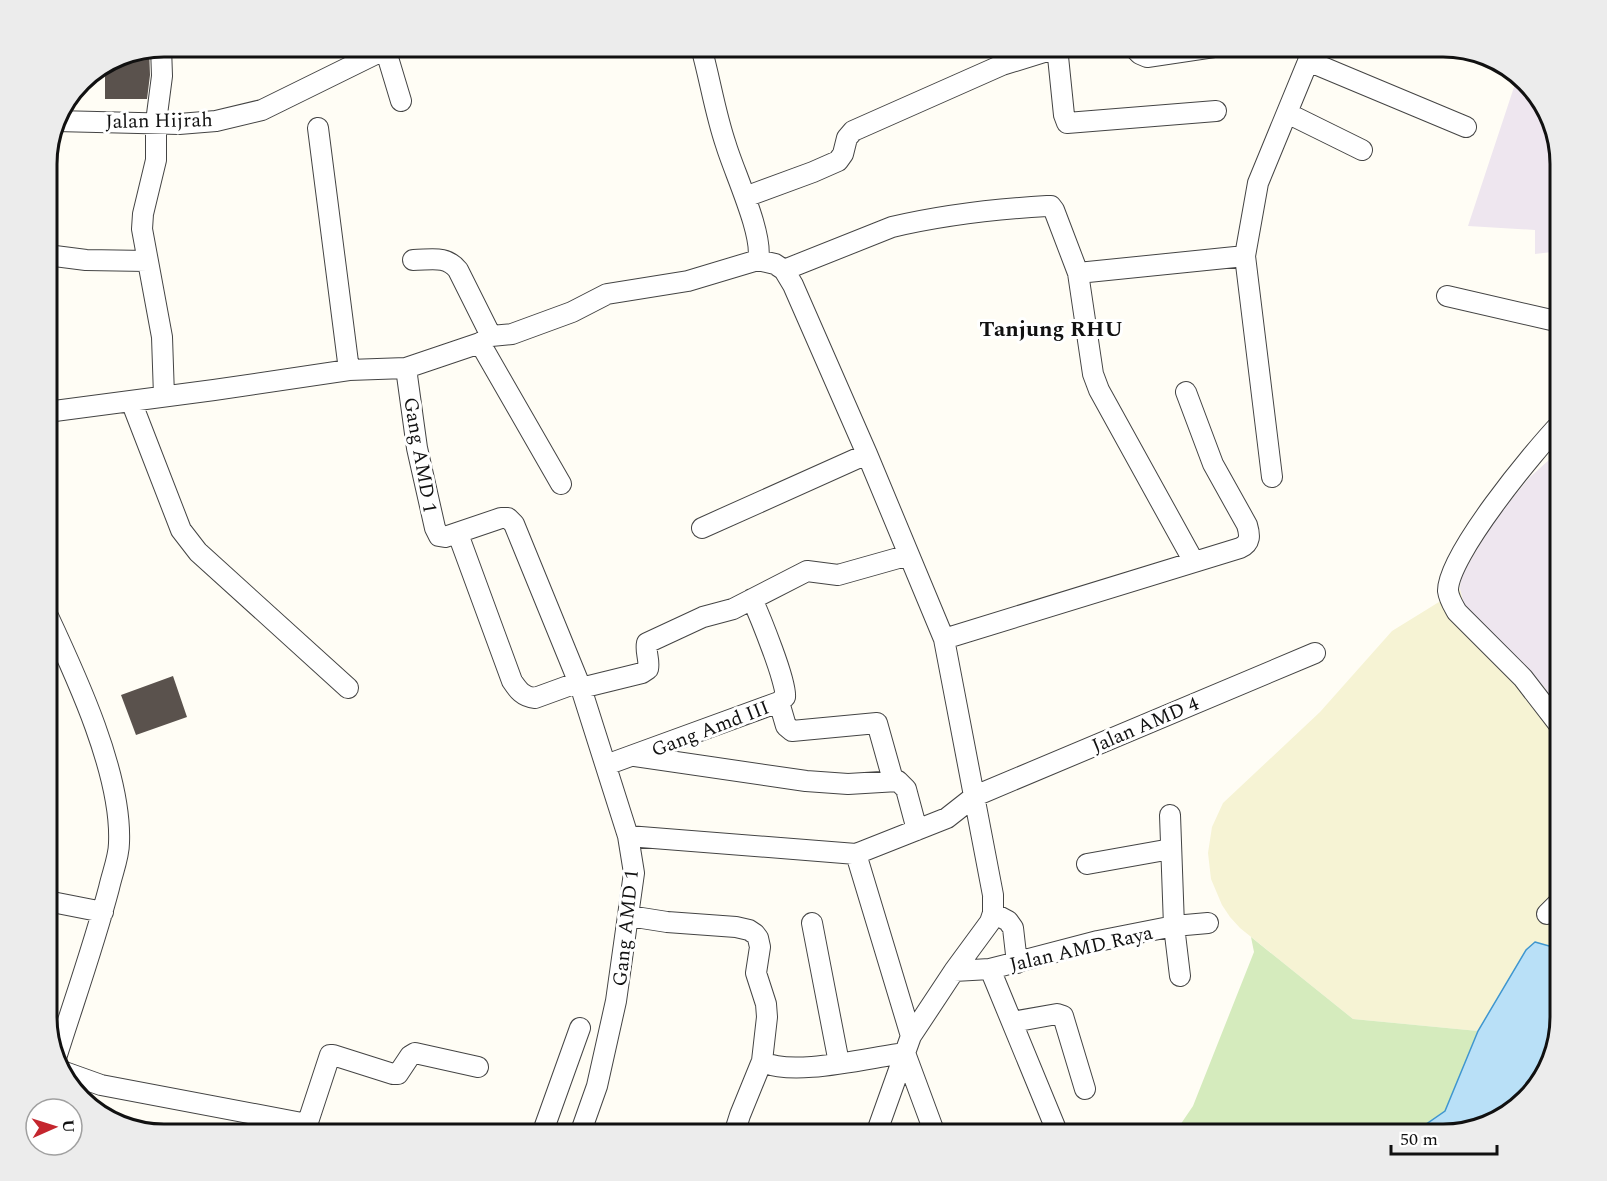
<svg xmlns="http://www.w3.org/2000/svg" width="1607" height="1181" font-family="Spectral,serif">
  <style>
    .industrial { fill: #eee6ef }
    .farmland { fill: #f6f3d4 }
    .green { fill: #d5ebbd }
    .water { fill: #b9e0f7; stroke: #3f96cf; stroke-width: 1.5 }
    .building { fill: #5a524d }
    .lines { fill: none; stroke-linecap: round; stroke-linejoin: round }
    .minor-casing { stroke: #444; stroke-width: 22 }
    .minor { stroke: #fff; stroke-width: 20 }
    .labels { text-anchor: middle; stroke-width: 6; stroke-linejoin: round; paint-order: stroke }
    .street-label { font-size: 20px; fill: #111; stroke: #fff }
    .quarter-label { font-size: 22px; font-weight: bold; fill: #111; stroke: #fff }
    .rim { fill: none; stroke: #111; stroke-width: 3 }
  </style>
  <rect width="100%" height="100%" fill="#fffdf5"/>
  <path class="industrial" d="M1518,75L1548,112L1560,163V251L1535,254V230L1468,226Z
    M1560,450V712L1544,687L1468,612L1464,605L1460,589L1461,577L1493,522L1529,478Z"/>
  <path class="farmland" d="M1460,589L1464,605L1468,612L1544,687L1560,712V911L1555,917L1560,927V949L1536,942L1526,950L1478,1031L1353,1019L1240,928L1230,917L1222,905L1211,879L1208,853L1212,827L1223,803L1320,712L1392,631Z"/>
  <path class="green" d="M1251,937L1353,1019L1478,1031L1445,1112L1425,1125L1423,1134H1174L1193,1106L1254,952Z"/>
  <path class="water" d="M1535,942L1560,949V1018L1536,1088L1495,1122L1443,1134H1423L1425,1125L1445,1111L1478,1031L1526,950Z"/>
  <path class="building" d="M149,49L150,75L147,99H105V64L119,55Z
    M173,676L187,717L136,735L121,695Z"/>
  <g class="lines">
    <defs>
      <path id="minor" d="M161,47L162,76L156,122V160L143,214L142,229L162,337L164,396
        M701,47C710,79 715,113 726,145C734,172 764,235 758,260
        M1057,47L1064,115L1067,123L1216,111
        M1133,47L1140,54L1147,57L1214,47
        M385,48L401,101
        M1308,61L1466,127
        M1287,113L1362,150
        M56,121L179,124L216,121L262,110L390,47
        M318,128L349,370
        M745,197L813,172L838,161L843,154L847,138L853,131L1002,65L1057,48
        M47,255L86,260L147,261
        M413,260C431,260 446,255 458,270L491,336
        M784,270L892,227C943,215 995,209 1047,206H1051L1054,210L1078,273L1245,256
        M1078,273L1093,374L1099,390L1194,562
        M1447,296L1560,322
        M480,343L561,484
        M406,368L417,448L435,528L439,536L445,537L501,518H508L514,524L581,688L628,836L634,873L616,1001L597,1086L580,1134
        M131,401L181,530L198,552L348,688
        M47,412L214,390L349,370L406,368L480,343L491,336L512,334L572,312L607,294L688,281L758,260L775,264L784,270L793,285L867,454L944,639L993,895V913L990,922L954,971L911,1036L876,1134
        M1560,424C1535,450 1447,556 1448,591C1449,599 1453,605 1457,612L1523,678L1560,726
        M1272,477L1245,256L1258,183L1314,47
        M702,528L867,454
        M458,534L512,681C518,690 523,697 535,698L579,682
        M47,614C76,676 122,774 119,843C119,857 112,874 109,888C94,945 74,1001 56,1058
        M944,639L1240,548C1251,543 1250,535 1247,525L1213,464L1186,392
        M581,688L642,673L648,669C650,660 645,652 647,643L703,617L733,609L807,571L838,575L909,555
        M779,702L786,726L792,731L877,723L893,780
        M635,756L806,781L848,784L898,781L906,789L917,830
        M606,765L779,702L785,697C788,685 759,614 752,599
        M1170,815L1174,926L1180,976
        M628,836L856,854L947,818L975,796L1315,653
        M856,854L911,1036
        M1087,864L1171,849
        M47,901L103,912
        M993,913L1008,921L1013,928L1017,963
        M1547,914L1560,901
        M629,916L667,922L736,927L749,930L755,934L758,938L760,947L756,973L766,1004L767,1017L762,1061
        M812,923L839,1063
        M990,969L1058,1134
        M954,971L990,969L1098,941L1174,926L1208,923
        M1012,1022L1057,1014L1063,1016L1085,1089
        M59,1070L101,1085L307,1124
        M304,1134L330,1055H333L393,1074H398L410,1056L415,1053L478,1067
        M542,1134L580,1028
        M734,1134L740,1115L762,1061C790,1078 871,1057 905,1053L935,1134"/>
    </defs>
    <use href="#minor" class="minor-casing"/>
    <use href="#minor" class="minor"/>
  </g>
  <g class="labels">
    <g class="street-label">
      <text transform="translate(159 120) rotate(-1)" y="7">Jalan Hijrah</text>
      <text transform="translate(421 455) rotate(80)" y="7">Gang AMD 1</text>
      <text transform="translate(1145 724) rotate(-23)" y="7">Jalan AMD 4</text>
      <text transform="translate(710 728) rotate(-21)" y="7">Gang Amd III</text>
      <text transform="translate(625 928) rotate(-84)" y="7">Gang AMD 1</text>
      <text transform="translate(1081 948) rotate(-13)" y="7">Jalan AMD Raya</text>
    </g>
    <g class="quarter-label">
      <text x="1051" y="336">Tanjung RHU</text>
    </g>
  </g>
  <path d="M0 0H1607V1181H0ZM164 57H1443A107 107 0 0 1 1550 164V1017A107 107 0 0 1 1443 1124H164A107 107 0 0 1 57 1017V164A107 107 0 0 1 164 57Z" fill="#ececec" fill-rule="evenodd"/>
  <path class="rim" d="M164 57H1443A107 107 0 0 1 1550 164V1017A107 107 0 0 1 1443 1124H164A107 107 0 0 1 57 1017V164A107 107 0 0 1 164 57Z"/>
  <g transform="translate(54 1127) rotate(87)"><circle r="28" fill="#ffffff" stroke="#a0a0a0" stroke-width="1.5"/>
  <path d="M0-4.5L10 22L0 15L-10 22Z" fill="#c4262e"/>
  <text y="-9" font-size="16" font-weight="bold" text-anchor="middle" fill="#111111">U</text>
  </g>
  <path d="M1391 1145v9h106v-9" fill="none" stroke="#111111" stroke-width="3"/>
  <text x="1400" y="1145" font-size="18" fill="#111111" stroke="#ffffff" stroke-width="4.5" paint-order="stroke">50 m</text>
</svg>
